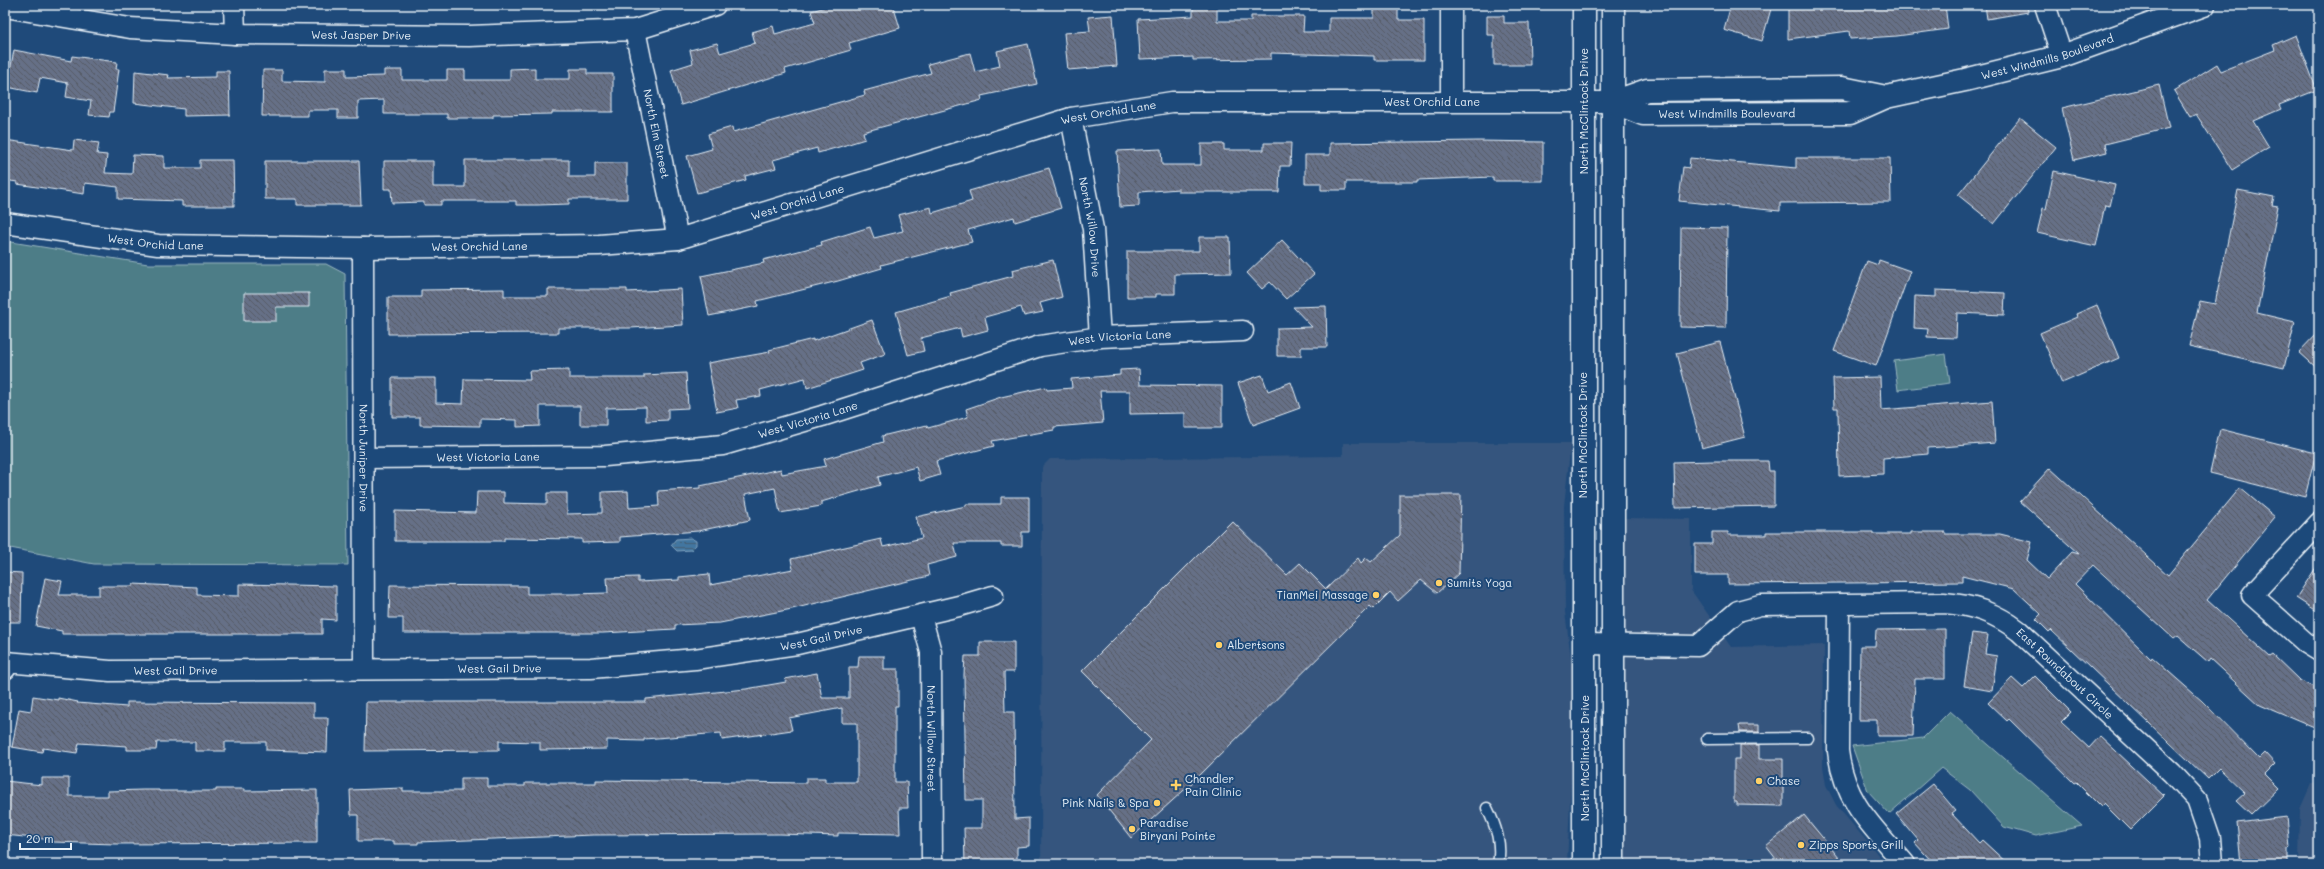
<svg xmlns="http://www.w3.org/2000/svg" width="2324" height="869" font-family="Mali,sans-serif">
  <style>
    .built { fill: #34557e }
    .park { fill: #4d7d87; stroke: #9ab7c0 }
    .water { fill: url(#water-rules); stroke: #85a7c3 }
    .building { fill: url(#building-back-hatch); stroke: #e8f1f8 }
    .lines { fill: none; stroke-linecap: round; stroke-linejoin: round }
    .lane-casing { stroke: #e8f1f8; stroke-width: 13 }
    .street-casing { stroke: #e8f1f8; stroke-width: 23 }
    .secondary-casing { stroke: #e8f1f8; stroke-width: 25 }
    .lane { stroke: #1f4a7a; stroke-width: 10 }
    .street { stroke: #1f4a7a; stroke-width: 20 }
    .secondary { stroke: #1f4a7a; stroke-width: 22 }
    .poi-dot { fill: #ffd166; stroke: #1f4a7a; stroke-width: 1.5 }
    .labels { text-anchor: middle; stroke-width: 4; stroke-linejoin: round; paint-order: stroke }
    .street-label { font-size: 11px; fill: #e8f1f8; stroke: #1f4a7a }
    .poi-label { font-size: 11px; fill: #e8f1f8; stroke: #1f4a7a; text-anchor: start }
  </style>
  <defs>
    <pattern id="water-rules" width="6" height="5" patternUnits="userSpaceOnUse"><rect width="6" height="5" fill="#4376a0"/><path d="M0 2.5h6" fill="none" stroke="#445f75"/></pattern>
    <pattern id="building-back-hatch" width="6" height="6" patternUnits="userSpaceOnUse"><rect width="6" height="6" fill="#666f87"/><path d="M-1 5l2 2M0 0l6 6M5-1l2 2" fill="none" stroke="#545a65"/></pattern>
  </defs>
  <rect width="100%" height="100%" fill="#1f4a7a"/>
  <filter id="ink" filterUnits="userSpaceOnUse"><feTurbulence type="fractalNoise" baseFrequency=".025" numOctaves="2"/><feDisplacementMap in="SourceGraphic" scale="8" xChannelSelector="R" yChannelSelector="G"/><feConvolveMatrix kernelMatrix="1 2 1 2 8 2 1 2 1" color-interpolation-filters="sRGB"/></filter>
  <g filter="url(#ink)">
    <path class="built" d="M1343,443H1571L1564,506L1565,612L1573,673V744L1567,864H1041L1042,467L1050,459L1343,456Z
      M1625,518L1691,519V590L1731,647L1824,645L1823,766L1826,785L1836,805L1886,864H1625Z
      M2319,783V864H2299L2300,809L2311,784Z"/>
    <path class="park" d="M5,241L148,264H326L345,274L348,565L94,564L5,547Z
      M1946,354L1950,383L1898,390L1894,361Z
      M1950,711L2082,826L2036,836L2004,827L1970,790L1941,768L1889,814L1868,791L1852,746L1923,738Z"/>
    <path class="water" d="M691,538L696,541V545L691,550L677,551L671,545L676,539Z"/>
    <path class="building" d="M833,5H893L900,28L849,43L851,50L785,69L786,73L681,105L671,70L693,63L690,50L717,43L720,53L755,43L752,32L773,26L775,34L815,23L811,11Z
      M1731,5H1772L1762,41L1724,30Z
      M1788,5H1945L1948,29L1897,36L1850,39L1849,31L1788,39Z
      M1985,5H2027L2028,12L1987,19Z
      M1193,7H1217V21H1251V16H1304L1303,32H1329V18H1374V7H1398V20H1424V60H1374V56L1271,53V59L1193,60V57L1140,59L1138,19L1193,16Z
      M1113,15L1117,66L1068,70L1064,33L1090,31L1088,17Z
      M1487,16H1504V23H1529L1530,65H1494V35H1487Z
      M2296,35L2317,90L2279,105L2281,109L2253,121L2269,147L2232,170L2196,114L2190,117L2174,91L2217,64L2221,71L2275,50L2273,45Z
      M1028,44L1037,84L981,96L982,100L863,132L865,139L839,147L818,153L817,148L773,160L776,168L745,176L746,180L697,193L687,156L712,149L708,134L732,127L733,132L865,95L864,91L931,73L928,64L970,53L975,72L1000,66L997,51Z
      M14,50L71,61L72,56L117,62L116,69H119L113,112H110L109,117L89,115L91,101L66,97L68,83L40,78L37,93L7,87Z
      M535,68V79H570V69H587V74H613V112H552V114L493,115V118H447V114H384V100L358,101V118H338V110H308V116H262L263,70H282V81L325,82V69H346V77L384,76V70H402V80H447V70H465V80H510V69Z
      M135,71L169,75L168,78L216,77V71H229L230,115L184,116V109L134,103Z
      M2159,85L2169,128L2105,144L2107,152L2074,160L2062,108Z
      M2020,118L2056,147L1994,224L1958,195Z
      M5,140L73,150L74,140L99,143L97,154L107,155L105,173L132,174L133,155L164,156V168H200V160H233L234,206H182V201L118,199V187L85,183L84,194L17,184V182L5,180Z
      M1479,141L1543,142V181H1493V177L1417,180V182H1346V190H1321V183H1305V155H1330V143Z
      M1264,143H1291L1290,166H1280L1279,192H1179V189L1139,192V206L1120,207L1117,151L1161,149L1162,165H1201V144H1224V150H1264Z
      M1690,158L1796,168V158H1890L1891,202L1780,203V211L1679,201L1683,167L1689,168Z
      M465,160H569V177H595V163H627V199H569V204L538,205H516V201H441V205H424V202L392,203L391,189H384V161H433V187H465Z
      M265,161H359L361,205H297V199H265Z
      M1049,168L1061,208L1015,222L1014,217L968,230L972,242L881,265L882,268L838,281L757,301L758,306L709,316L701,276L764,263L763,260L822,245L821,242L870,227L874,238L903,231L898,215L931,207L932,213L972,201L969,191Z
      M2054,171L2115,185L2110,206L2105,205L2096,246L2037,233L2043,208L2046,209Z
      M2238,190L2274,197L2272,205L2278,206L2257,313L2295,322L2284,368L2189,346L2200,301L2215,304Z
      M1681,227L1727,228L1726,328L1680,327Z
      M1199,237H1230L1231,273L1175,274V294H1156V297H1127V251H1199Z
      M1282,240L1314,274L1286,299L1270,282L1262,289L1247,273Z
      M1053,260L1062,297L1040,303L1043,312L1024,316L1021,307L985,317L988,330L962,337L960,328L921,338L924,351L908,355L896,312L951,296L950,293L1013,276L1012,270Z
      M1879,260L1910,271L1876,366L1834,351L1867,261L1878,265Z
      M504,289V296H548V289H627V292L681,289L683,325L630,328H558V333L388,334V297H421V290Z
      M1936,290L2005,293L2004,315L1957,313L1956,338L1927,337L1928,329L1914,328L1915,296L1936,297Z
      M244,293H309V307H276V321H244Z
      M2097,305L2119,358L2062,383L2040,333L2077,317L2076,314Z
      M1326,306L1327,347H1301V356H1277V328L1312,327L1293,307Z
      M872,320L885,354L860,363L863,370L807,388L805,378L760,390L761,396L736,400L738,408L717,412L708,363L770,352L769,350L813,339V341Z
      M2319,331V370L2299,352Z
      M1720,342L1745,437L1702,448L1677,353Z
      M1139,369L1140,385L1222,386V428H1185V413L1130,414V391H1100L1103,423L1054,427V430L992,441L994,446L936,461L940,475L920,481L916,467L878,477L880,485L821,502V506L780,513L775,488L745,494L750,520L698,531L620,537V542L582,543V539L504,538V541H395V511L476,513L477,492H504V503L547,504V493H567V514L602,513V492L628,491L629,508L659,506L658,491L700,488V486L781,469L782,474L826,466L824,459L883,442L882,436L927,425L928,428L968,417L966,409L1001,397L1046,387L1047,390L1072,388L1071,379L1120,375V370Z
      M569,370V378H644V375L686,373L688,408L668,409V420L646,421V407L606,408V425H580V406H540V426L517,427V420L480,419V426L420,425V417H392V378H436V403L463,404L464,379L530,380L529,371Z
      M1262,375L1268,391L1291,382L1300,408L1253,425L1238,383Z
      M1880,377L1881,410L1992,401L1995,443L1928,448V454L1883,458V474L1839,476L1838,408H1834L1833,378Z
      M2220,429L2316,453L2305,497L2210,473Z
      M1713,461H1768L1769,471H1774V506L1675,508L1674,462Z
      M2050,468L2168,575L2240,488L2275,517L2207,600L2270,657L2273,655L2299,680L2319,689V730L2260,705L2210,659L2208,662L2178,636L2174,639L2093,565L2075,584L2151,659L2152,657L2202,701L2259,759L2265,753L2275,764L2265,774L2279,788L2251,815L2236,801L2245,793L2219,768L2208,779L2051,630L2049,632L2036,619L2041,614L2014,589L1962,576V582L1728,584V575H1695V544H1712V532H1728V535H1766V532H1873V534H1911V532H1945V534H2000L2032,542L2027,560L2047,579L2072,552L2079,554L2020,501Z
      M1400,495H1461L1459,573L1437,593L1421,580L1398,601L1390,592L1373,609L1370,606L1193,782L1131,838L1097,795L1151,740L1082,671L1232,521L1287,575L1300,563L1326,589L1358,558L1361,563L1366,558L1371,562L1400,535Z
      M1001,497H1029V532H1022V546H1001V543H954L957,557L927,565L929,576L792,609L720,623L675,625V629L603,633H403V618H389L390,585L527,586V594H572L608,593L607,578L638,577V582L679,580V577L709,574L710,585L793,569L791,559L881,539L883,547L922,538L916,517L966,506V504H1001Z
      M2319,563V613L2296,598Z
      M5,572L22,573L21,622H5Z
      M45,578L62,581L59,595H99V586H133V584L197,587V595L239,596V584L336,586V620L322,619V634H62V631L36,626Z
      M1945,629V679H1915L1913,736H1877V720H1859L1860,646H1875L1876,630Z
      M1972,633L1988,635L1985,654L1997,656L1992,691L1964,686Z
      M980,642H1014V672H1004L1005,712H1014L1015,819L1029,818V846L1017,847V864H965L964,828H982V800H966L964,675L965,656H980Z
      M859,656H884V669H898V706H895V782H907L908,808H899L900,834L838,833V836L780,834L593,835L418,842V844H394V841H358V815H351L350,790L403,788V791H461V778H487V786H525V783H596V780L806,783V778H825V782H857V723H842V708L789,718L792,730L722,740L721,733L644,739V741L607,740V749L540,750V742L499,741V750L365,751L366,702H646V699L746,689L786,682L785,679L817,673L822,698H849V667H858Z
      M2035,676L2071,712L2061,722L2089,748L2100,736L2164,796L2130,830L2104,804L2101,807L2076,782L2074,783L2009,719L2007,721L1988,703L2012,678L2023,688Z
      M33,696L58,700V698L78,702L77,703L127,707V702L314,703V718H328L327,752L266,750V742H225V751H195V742H157L156,750H127V746L79,743L77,753L43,748L42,752L12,747L19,709L31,711Z
      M1739,725H1759V732H1740Z
      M1740,745H1759V759H1783V806L1737,805V802H1734V759H1740Z
      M42,778H69V796H108V791L143,790H159V791H216V789H244V791L317,790V843L115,844L53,842V840L5,835L8,810L5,809V781L42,785Z
      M1933,784L1956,811L1952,814L1979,843L1982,840L2008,864H1934L1915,843L1918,840L1896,814Z
      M1804,815L1844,864H1780L1766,846Z
      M2287,817L2290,848L2287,849V864H2241L2237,823Z"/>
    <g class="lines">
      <defs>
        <path id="lane" d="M1707,739L1808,738
          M1487,808C1496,826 1502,844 1498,864"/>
        <g id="street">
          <path d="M234,5L235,34"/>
          <path d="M1451,5V101"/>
          <path d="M2045,5L2062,56"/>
          <path id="s1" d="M5,7L130,28L235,34L469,36L635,30L715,5"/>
          <path id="s2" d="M635,30L678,239"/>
          <path id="s3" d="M1071,118L1093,229L1100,337"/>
          <path id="s4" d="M5,223L158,245L363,248L599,245L678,239L1071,118L1172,102H1600"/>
          <path id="s5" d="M363,248L364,668"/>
          <path id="s6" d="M364,458L605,456L723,445L822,416L1040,346L1100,337L1243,331"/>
          <path d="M2319,523L2252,595L2306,643L2319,651"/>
          <path d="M1839,604L1838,751C1844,802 1873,827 1905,864"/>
          <path id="s7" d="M921,616L931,652L932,864"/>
          <path id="s8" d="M1586,644L1698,646L1738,611L1760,605L1944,603C1973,605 1996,613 2019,631L2172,773L2197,800L2210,838L2212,864"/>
          <path id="s9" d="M5,669L6,662L110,671L591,668L695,659L797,644L959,606L993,596"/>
        </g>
        <g id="secondary">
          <path d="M1584,5V864"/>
          <path d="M1613,5V864"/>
          <path d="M1606,102H1613L1647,90L1842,88L1886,97"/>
          <path id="s10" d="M1613,102L1643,114L1850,113L1886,97L1965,80L2062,56L2204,5"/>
        </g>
      </defs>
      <use href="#lane" class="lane-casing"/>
      <use href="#street" class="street-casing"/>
      <use href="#secondary" class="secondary-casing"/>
      <use href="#lane" class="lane"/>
      <use href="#street" class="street"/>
      <use href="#secondary" class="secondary"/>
    </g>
  </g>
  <g class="poi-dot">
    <circle cx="1439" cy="583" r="4"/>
    <circle cx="1376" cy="595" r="4"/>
    <circle cx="1219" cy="645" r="4"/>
    <circle cx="1759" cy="781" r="4"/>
    <path d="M1174 779h4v4h4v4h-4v4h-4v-4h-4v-4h4z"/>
    <circle cx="1157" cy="803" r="4"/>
    <circle cx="1132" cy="829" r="4"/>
    <circle cx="1801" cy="845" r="4"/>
  </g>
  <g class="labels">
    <g class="street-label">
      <text dy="4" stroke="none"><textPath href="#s1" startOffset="358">West Jasper Drive</textPath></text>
      <text dy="4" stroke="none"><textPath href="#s10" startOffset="445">West Windmills Boulevard</textPath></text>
      <text dy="4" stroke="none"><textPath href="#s4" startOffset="1448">West Orchid Lane</textPath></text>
      <text transform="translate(1584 111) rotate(-90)" y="4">North McClintock Drive</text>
      <text dy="4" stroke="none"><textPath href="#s4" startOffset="1124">West Orchid Lane</textPath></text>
      <text dy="4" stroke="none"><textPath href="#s10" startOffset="116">West Windmills Boulevard</textPath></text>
      <text dy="4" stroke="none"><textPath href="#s2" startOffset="106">North Elm Street</textPath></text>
      <text dy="4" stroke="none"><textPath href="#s4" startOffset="800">West Orchid Lane</textPath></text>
      <text dy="4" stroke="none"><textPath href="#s3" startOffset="111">North Willow Drive</textPath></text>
      <text dy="4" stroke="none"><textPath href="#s4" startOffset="152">West Orchid Lane</textPath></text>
      <text dy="4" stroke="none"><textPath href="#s4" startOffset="476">West Orchid Lane</textPath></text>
      <text dy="4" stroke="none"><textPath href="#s6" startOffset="772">West Victoria Lane</textPath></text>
      <text dy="4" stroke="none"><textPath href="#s6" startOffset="448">West Victoria Lane</textPath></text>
      <text transform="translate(1583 435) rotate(-90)" y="4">North McClintock Drive</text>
      <text dy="4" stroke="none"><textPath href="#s6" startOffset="124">West Victoria Lane</textPath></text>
      <text dy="4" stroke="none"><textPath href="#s5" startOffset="210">North Juniper Drive</textPath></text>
      <text dy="4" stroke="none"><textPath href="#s9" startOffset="825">West Gail Drive</textPath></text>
      <text dy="4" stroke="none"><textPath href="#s9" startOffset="501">West Gail Drive</textPath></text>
      <text dy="4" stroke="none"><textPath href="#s9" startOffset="177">West Gail Drive</textPath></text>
      <text dy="4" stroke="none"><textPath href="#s8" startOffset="516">East Roundabout Circle</textPath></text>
      <text dy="4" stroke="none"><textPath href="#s7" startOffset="124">North Willow Street</textPath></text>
      <text transform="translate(1585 758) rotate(-90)" y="4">North McClintock Drive</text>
    </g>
    <g class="poi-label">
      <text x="1447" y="587">Sumits Yoga</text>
      <text x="1368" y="599" text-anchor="end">TianMei Massage</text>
      <text x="1227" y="649">Albertsons</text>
      <text x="1185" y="783">Chandler<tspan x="1185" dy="13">Pain Clinic</tspan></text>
      <text x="1767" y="785">Chase</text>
      <text x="1149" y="807" text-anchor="end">Pink Nails &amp; Spa</text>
      <text x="1140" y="827">Paradise<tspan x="1140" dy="13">Biryani Pointe</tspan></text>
      <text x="1809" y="849">Zipps Sports Grill</text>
    </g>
  </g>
  <rect width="2324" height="869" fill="none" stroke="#1f4a7a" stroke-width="20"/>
  <rect x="10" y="10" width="2304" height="849" fill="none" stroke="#e8f1f8" stroke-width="1.5" filter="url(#ink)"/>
  <path d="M20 843v6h51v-6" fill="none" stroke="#e8f1f8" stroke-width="2"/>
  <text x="26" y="843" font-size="12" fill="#e8f1f8" stroke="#1f4a7a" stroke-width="3" paint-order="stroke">20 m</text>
</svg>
